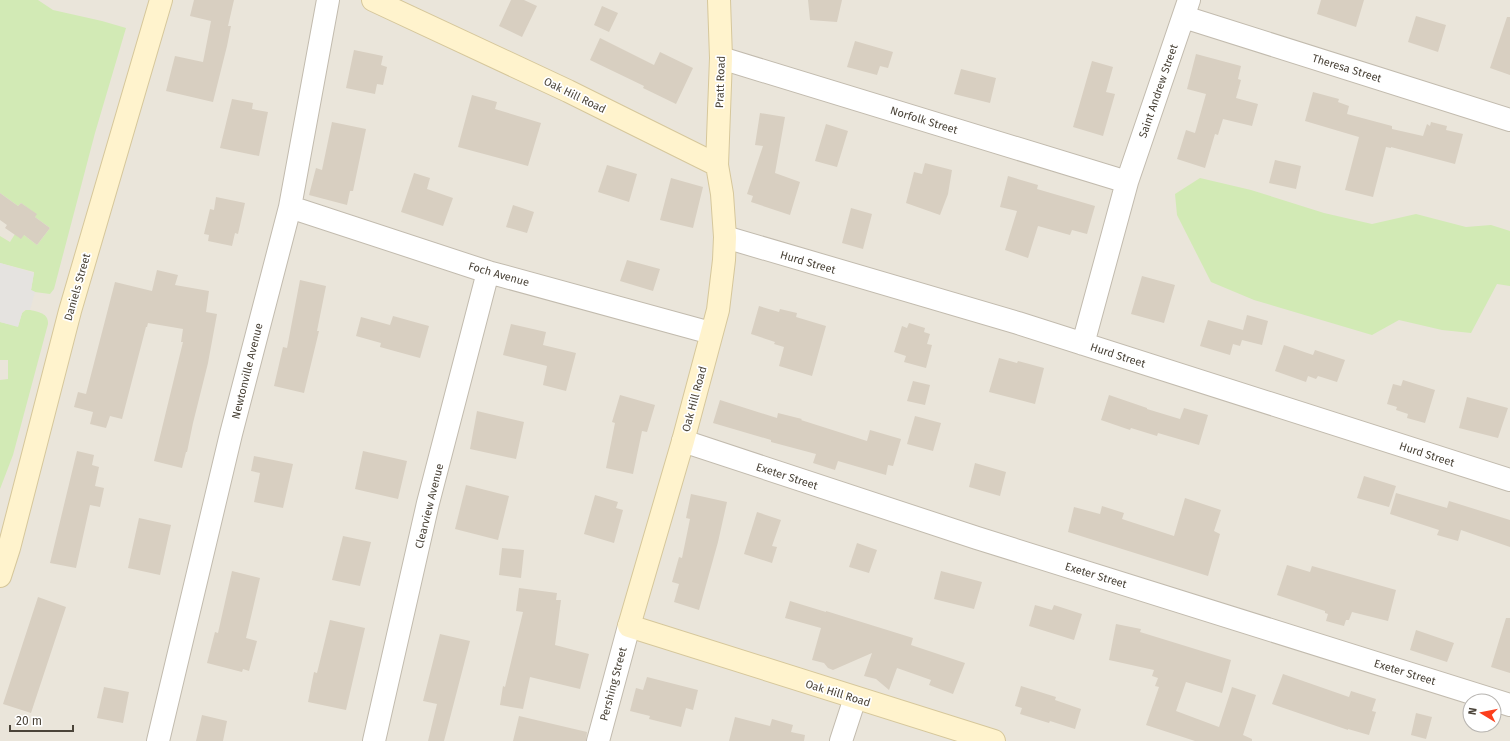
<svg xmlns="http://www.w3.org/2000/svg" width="1510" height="741" font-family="'Fira Sans',sans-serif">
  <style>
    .residential { fill: #eae5da; fill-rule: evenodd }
    .green { fill: #d2eab5 }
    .parking { fill: #e5e3e0 }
    .building { fill: #d8cfc1 }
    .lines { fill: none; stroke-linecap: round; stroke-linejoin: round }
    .street-casing { stroke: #c2bbae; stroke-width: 24 }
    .secondary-casing { stroke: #d6c79b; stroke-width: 24 }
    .street { stroke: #fff; stroke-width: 22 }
    .secondary { stroke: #fff3cd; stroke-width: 22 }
    .labels { text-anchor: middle; stroke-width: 3.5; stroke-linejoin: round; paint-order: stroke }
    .street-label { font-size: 11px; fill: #4b4439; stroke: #fff }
  </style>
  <rect width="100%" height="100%" fill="#f6f3ec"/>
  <path class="residential" d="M0,0H1510V741H0ZM1470,701H1494V725H1470Z"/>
  <path class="green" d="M0,0H38L53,10L102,21L126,28L95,133L54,289L50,294L35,292L31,290L34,272L0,263V236L10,242L15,234L24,235L37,245L50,228L35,217L36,214L21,203L18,206L0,193Z
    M1200,178L1251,190L1324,213L1372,224L1416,214L1466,227L1491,225L1510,231V286L1497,284L1471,333L1442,330L1399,320L1372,335L1254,300L1211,282L1177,215L1175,194Z
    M27,309C36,312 49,312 48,324L13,455L0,489V380L8,379V360H0V322L18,326L22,313Z"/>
  <path class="parking" d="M0,263L34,273L31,290L35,292L30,310H24L22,313L18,327L0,322Z"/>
  <path class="building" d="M194,0H234L228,26H231L227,46L213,102L166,91L175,56L203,62L211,21L190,16Z
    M511,0H524L537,6L522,37L499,26Z
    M808,0H842L837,22L810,20Z
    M1321,0H1364L1356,27L1317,14Z
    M602,6L618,13L609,32L594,25Z
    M1416,16L1446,25L1438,52L1408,42Z
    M1507,17H1510V75L1490,68Z
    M600,38L654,65L660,52L693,68L676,104L643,88L644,86L590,60Z
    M855,41L893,52L888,68L880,66L877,75L847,67Z
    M354,50L383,56L381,65L387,67L383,85L377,84L375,94L346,88Z
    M1196,54L1241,66L1238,79L1241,80L1236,98L1258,104L1252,126L1223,119L1218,135L1215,134L1205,168L1177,159L1186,130L1195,133L1206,94L1187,89Z
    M1092,61L1113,67L1106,92L1115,94L1103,136L1073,127Z
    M961,69L996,78L990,103L954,94Z
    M1313,92L1339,99L1338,102L1349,106L1347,114L1392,126V129L1423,136L1427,124L1430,126L1431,122L1447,126L1446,130L1463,134L1455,164L1391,147V148L1386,147L1373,197L1345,190L1359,137L1305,121Z
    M472,95L497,102L495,109L541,123L528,166L458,147Z
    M232,99L253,103L252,109L268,112L259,156L220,148Z
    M760,113L785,117L775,173L800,182L790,215L751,202L753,196L747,194L763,146L755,145Z
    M332,122L366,129L353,191H350L347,205L309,195L316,168L322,170Z
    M826,124L848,131L837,167L815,161Z
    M1275,160L1301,166L1296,189L1269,183Z
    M925,163L952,170L948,194L940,215L906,203L914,172L922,174Z
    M607,165L637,174L629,202L598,192Z
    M414,173L430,178L427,189L453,198L443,226L401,212Z
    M1008,176L1038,185L1037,189L1095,206L1087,234L1072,230L1070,235L1038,226L1028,258L1005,250L1017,211L1000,207Z
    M671,178L703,187L693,228L660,220Z
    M0,193L18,206L21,203L37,214L35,217L50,228L37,245L24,235L21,239L5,228L7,225L0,220Z
    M216,197L245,203L238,234L235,233L232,246L208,241L209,235L204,234L210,209L214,210Z
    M513,205L534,212L527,233L506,227Z
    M851,208L872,214L863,249L842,243Z
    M627,260L660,269L653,291L620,281Z
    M157,270L178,275L175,285L209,291L206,312L217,314L208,363L193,423L187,452H186L182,468L154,461L183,342H181L183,329L148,323L147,327H146L122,419L110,416L106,428L90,424L93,412L74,407L78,392L86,394L115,282L152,291Z
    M1142,276L1175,285L1164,323L1131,314Z
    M300,280L326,286L317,331H319L304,393L274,386L283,347L287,348Z
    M759,306L779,312L780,309L797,313L796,317L826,326L812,376L779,366L784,347L774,344L775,342L751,334Z
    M1247,315L1268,321L1262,345L1242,340L1240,346L1233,344L1230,355L1200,346L1208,320L1243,330Z
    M393,316L429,326L420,358L380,347L381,343L356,336L361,317L390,325Z
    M909,323L925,328L924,332L930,334L927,344L932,345L926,368L904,362L906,356L894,352L902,326L907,328Z
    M511,324L546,332L543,345L576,353L566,391L543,385L547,366L503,355Z
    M1284,345L1313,355L1315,350L1345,360L1337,382L1318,376L1316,379L1308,376L1306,382L1275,371Z
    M999,358L1017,363L1018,361L1044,368L1035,404L989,392Z
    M1403,380L1435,390L1425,423L1407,418L1408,414L1396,410L1397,407L1387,404L1393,384L1401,386Z
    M913,381L930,385L925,405L907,401Z
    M620,395L655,405L647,432L642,431L633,474L606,468L615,423L612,422Z
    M1109,395L1147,408V409L1180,419L1184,408L1208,415L1199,445L1158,433L1157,436L1131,428L1130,430L1101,420Z
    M1467,397L1508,408L1498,438L1459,428Z
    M720,400L777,418L778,413L802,419L801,420L867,441L870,430L901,439L893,466L888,465L886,475L838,461L835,470L813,463L816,454L771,442V440L713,423Z
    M477,411L524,422L516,459L470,449Z
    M915,416L941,423L933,451L907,444Z
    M77,451L94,455L92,465L99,467L95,486L104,488L100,507L90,505L76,568L50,563Z
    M363,451L407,461L398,499L355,489Z
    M254,456L293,464L283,508L254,502L260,473L251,471Z
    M975,463L1006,472L1000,496L969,487Z
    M1364,476L1396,486L1389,507L1357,498Z
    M466,485L509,496L498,540L455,529Z
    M1396,493L1447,508L1449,501L1510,520V547L1461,530L1458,541L1437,535L1439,530L1390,514Z
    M691,494L727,502L718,542L699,610L674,602L679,584L672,582L679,557L682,558L690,519L686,518Z
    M595,495L618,502L616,508L623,510L614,543L584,534Z
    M1185,498L1221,510L1214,531L1220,534L1208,576L1068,532L1074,507L1100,514L1102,506L1124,513L1122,519L1174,536Z
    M757,512L781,520L772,546L777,547L772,563L744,554Z
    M139,518L171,525L160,575L128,568Z
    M343,536L371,542L360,586L332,580Z
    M857,543L877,550L869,573L849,567Z
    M502,548L524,550L521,578L499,575Z
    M1287,565L1310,572L1312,566L1396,590L1388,621L1352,612L1349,620H1346L1344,626L1326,621L1328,614L1325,613V611L1277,595Z
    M232,571L260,578L246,638L257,641L249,671L243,669L242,672L207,663L215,632L218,633Z
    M941,571L982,582L974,609L934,599Z
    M519,588L557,593L556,600H561L555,645L589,654L580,689L530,677L523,709L500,705L503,686L505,687L523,612L516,611Z
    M38,597L66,607L31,713L3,704Z
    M790,601L826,612V611L913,638L911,645L965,663L953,694L929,685L931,680L897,668L889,690L876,679L864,676L872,653L833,670L828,668L824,663L812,660L821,628L785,618Z
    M1035,605L1052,610L1054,605L1082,614L1074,640L1029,626Z
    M1506,618H1510V673L1491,667Z
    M330,620L365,628L346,710L308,702L314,672L317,673Z
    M1116,624L1141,629L1140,632L1231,660L1222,693L1186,682L1176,711L1219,727L1232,687L1256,695L1243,735L1252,739V741H1195L1146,725L1159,687L1155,686L1158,678L1152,676L1154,670L1109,660Z
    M1416,630L1454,643L1447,662L1410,650Z
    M440,634L470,641L444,741H428L437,704L423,701Z
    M1283,674L1349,697L1351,691L1376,699L1372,711L1376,712L1369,735L1348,729V730L1272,704Z
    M647,677L698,690L693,710L686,708L681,727L649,719L650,716L630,711L636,688L643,690Z
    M1021,686L1056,697L1055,700L1081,709L1075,729L1050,721L1049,723L1020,714L1022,708L1015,706Z
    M104,687L129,692L123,723L97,718Z
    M1416,713L1432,717L1426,739L1411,735Z
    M202,715L227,721L223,741H196Z
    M519,716L587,732L586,741H513Z
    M735,717L770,726L772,719L793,725L791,732L805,735L804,741H729Z"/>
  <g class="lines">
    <defs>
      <path id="street" d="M1184,17L1510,120
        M721,58L1127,182
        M290,207L488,272L711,333
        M725,237L1018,323L1510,480
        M1083,344L1127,182L1189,0
        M683,441L977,538L1510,705
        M158,741L231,434L290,207L328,0
        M374,741L428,503L488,272
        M598,741L629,626
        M841,741L855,698"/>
      <path id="secondary" d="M373,0L568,91L717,165
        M719,0L721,58L717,165L722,194L725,237L724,260L718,310L683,441L629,626L994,741
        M0,576L9,548L70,311L161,0"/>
    </defs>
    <use href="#street" class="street-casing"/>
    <use href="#secondary" class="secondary-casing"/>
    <use href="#street" class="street"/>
    <use href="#secondary" class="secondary"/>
  </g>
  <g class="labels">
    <g class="street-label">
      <text transform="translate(1347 68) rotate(17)" y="4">Theresa Street</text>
      <text transform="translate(720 82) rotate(-88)" y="4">Pratt Road</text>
      <text transform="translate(1158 91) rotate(-71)" y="4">Saint Andrew Street</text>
      <text transform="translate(575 95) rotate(26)" y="4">Oak Hill Road</text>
      <text transform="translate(924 120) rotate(17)" y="4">Norfolk Street</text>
      <text transform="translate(808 262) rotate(16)" y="4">Hurd Street</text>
      <text transform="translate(499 274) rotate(16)" y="4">Foch Avenue</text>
      <text transform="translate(77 287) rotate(-74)" y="4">Daniels Street</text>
      <text transform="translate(1118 355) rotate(18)" y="4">Hurd Street</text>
      <text transform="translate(247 371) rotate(-76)" y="4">Newtonville Avenue</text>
      <text transform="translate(694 399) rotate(-75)" y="4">Oak Hill Road</text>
      <text transform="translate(1427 454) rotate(18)" y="4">Hurd Street</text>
      <text transform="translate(787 476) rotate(18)" y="4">Exeter Street</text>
      <text transform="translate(429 506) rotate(-76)" y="4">Clearview Avenue</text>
      <text transform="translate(1096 575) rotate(17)" y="4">Exeter Street</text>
      <text transform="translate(1405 672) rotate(17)" y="4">Exeter Street</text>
      <text transform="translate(613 684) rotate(-75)" y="4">Pershing Street</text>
      <text transform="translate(838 693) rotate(17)" y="4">Oak Hill Road</text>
    </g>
  </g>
  <g transform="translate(1482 713) rotate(280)"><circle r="19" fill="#ffffff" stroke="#b7b4b0"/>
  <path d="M0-3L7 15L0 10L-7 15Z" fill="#fc3f1d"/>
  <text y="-6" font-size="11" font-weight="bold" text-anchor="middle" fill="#4b4439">N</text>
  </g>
  <path d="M10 725v6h63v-6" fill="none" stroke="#4b4439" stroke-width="2"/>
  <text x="16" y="725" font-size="12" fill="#4b4439" stroke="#ffffff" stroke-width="3" paint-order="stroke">20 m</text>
</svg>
